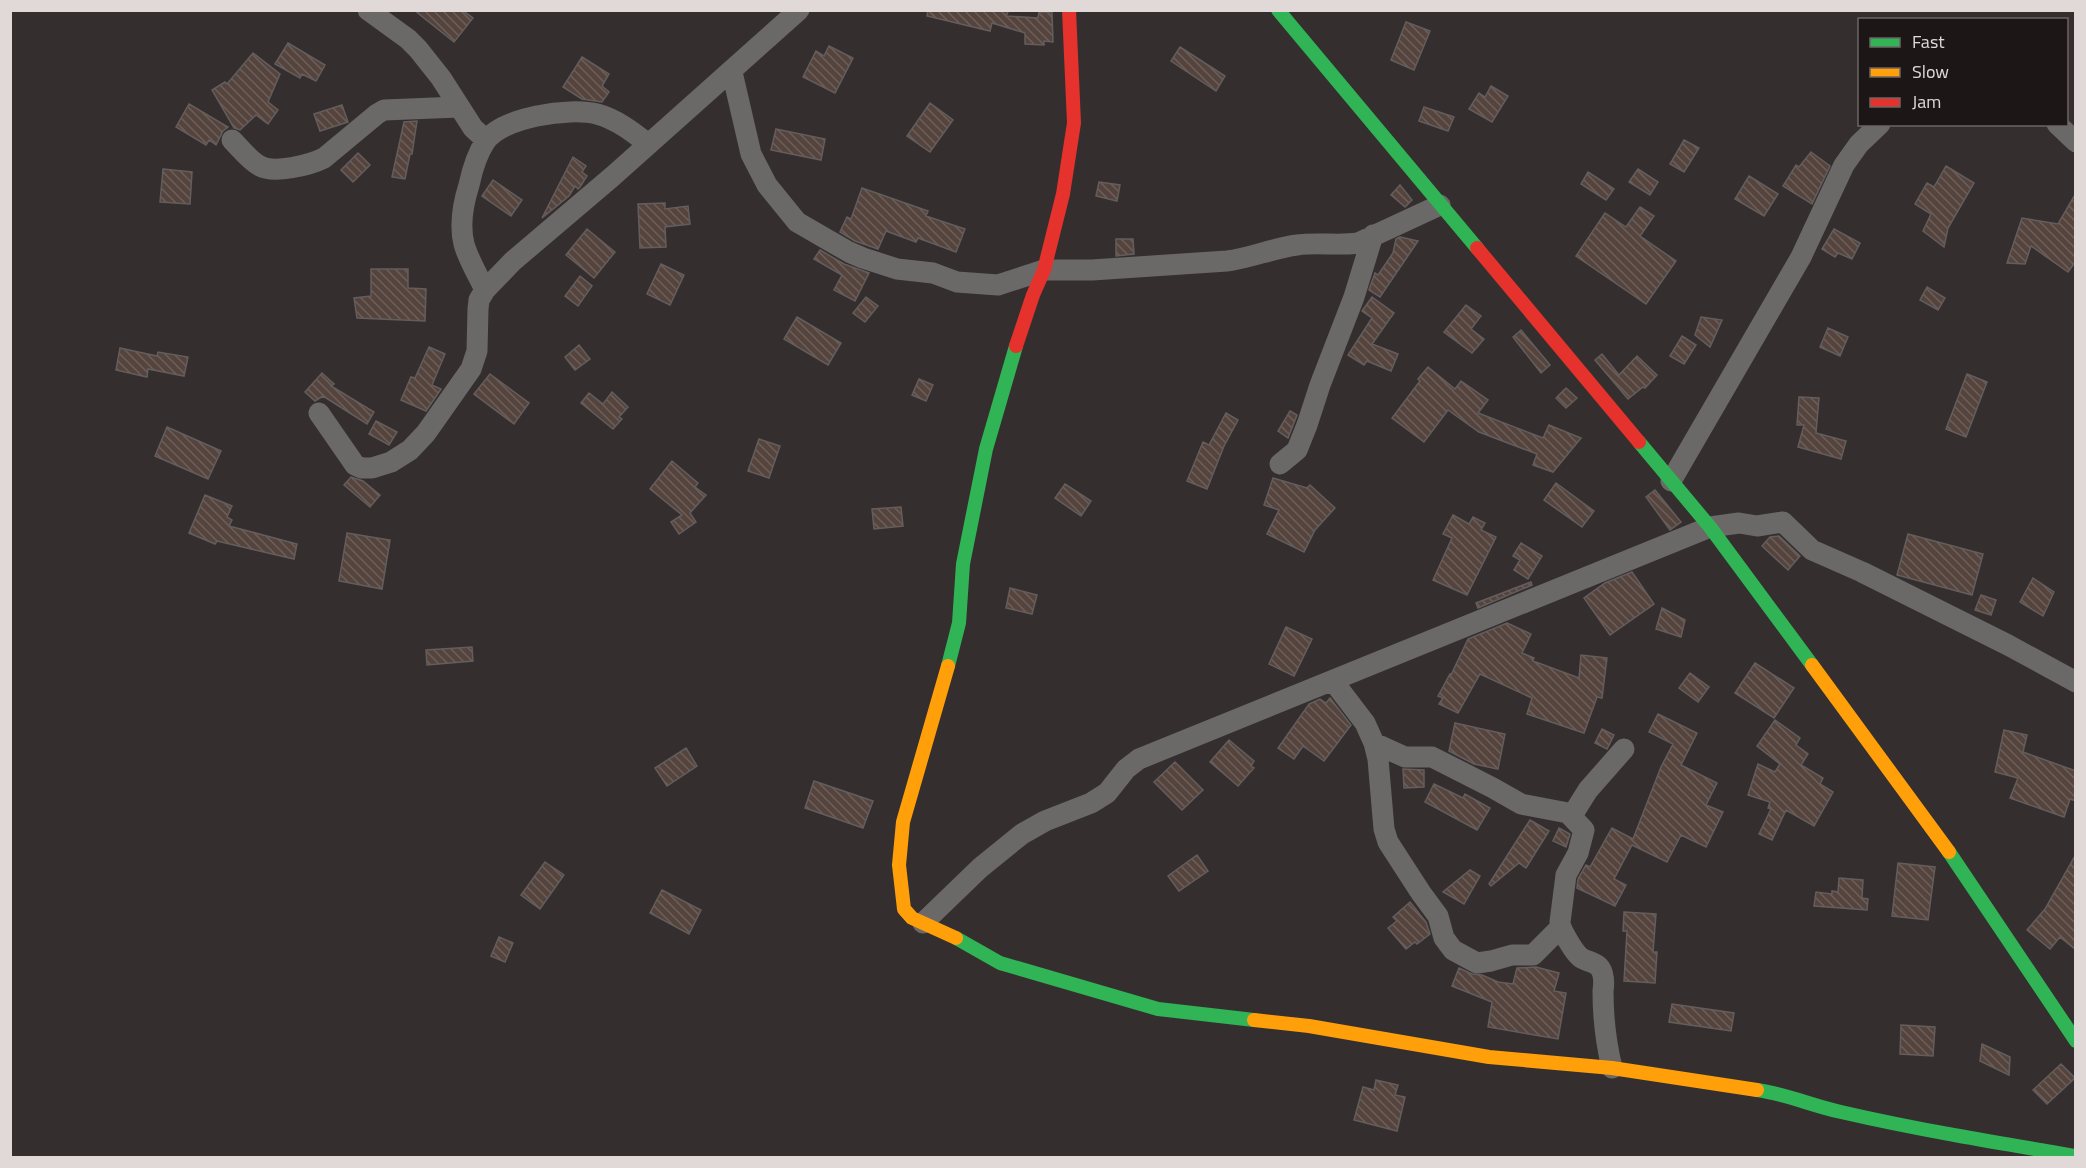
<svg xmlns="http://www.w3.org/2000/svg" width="2086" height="1168" font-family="'Titillium Web',sans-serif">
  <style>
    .building { fill: url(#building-back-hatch); stroke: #635e5d; stroke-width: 1.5 }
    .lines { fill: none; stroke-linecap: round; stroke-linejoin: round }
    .street { stroke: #6b6968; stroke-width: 21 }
    .fast { stroke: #30b455; stroke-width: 14 }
    .slow { stroke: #ff9f0a; stroke-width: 14 }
    .jam { stroke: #e5322d; stroke-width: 14 }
  </style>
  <defs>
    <pattern id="building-back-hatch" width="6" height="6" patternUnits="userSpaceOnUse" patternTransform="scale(1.5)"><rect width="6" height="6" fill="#55443e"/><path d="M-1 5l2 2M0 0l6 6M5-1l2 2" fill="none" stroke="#6d5e59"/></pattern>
  </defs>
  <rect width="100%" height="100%" fill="#342f2e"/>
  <path class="building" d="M414,10H462L473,18L454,42Z
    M928,10H1009L1006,16L1038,18L1039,12H1052L1053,42L1044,41V45L1025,44V33L992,23L990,31L927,16Z
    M1406,22L1430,31L1414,70L1391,60Z
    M288,43L325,65L316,81L302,74L300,78L275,64Z
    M829,46L853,58L835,93L803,77L816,51L824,56Z
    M1180,47L1225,76L1216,91L1171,61Z
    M253,53L280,74L268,102L278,110L268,124L256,115L240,130L234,128L212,90L225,82L227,84Z
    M582,57L609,74L602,86L609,92L602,102L582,99L563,87Z
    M1491,86L1508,96L1492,122L1469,109L1479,93L1485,97Z
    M930,103L953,120L930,152L907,136Z
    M189,104L228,127L223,131L216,145L209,140L206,145L176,127Z
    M342,105L348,122L320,131L314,114Z
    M1424,107L1454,117L1448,131L1419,121Z
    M417,121L412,154H410L405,179L392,177L404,122Z
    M776,129L825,139L821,160L771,150Z
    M1684,140L1699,148L1684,172L1670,164Z
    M1811,152L1830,166L1812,204L1783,186L1796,165L1799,167Z
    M358,153L370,165L353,182L341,170Z
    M573,157L586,166L582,172L587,176L580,187L578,189L575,186L569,196L542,218Z
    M1946,166L1974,183L1948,228L1944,247L1923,231L1931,214L1915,204L1927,183L1934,187Z
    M163,169L192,172L190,204L160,202Z
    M1638,169L1658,182L1650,195L1629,182Z
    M1588,172L1614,189L1606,200L1581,184Z
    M1749,176L1778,194L1764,216L1735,199Z
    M493,180L522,200L511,216L482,196Z
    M1099,182L1120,185L1117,201L1096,196Z
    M1400,185L1412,200L1405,207L1391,195Z
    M862,188L928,211L926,216L965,229L956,252L918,238L916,242L886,231L878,249L855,241L840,232L847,217L851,219Z
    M2076,193V261L2068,272L2031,246L2025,264L2007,263L2022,218L2058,224Z
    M665,203V209L688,206L690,224L665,227L666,247L640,248L638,204Z
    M1640,207L1654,216L1640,236L1676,261L1646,304L1576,256L1605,213L1626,227Z
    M587,229L615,252L594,278L566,255Z
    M1834,229L1860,243L1852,259L1838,253L1835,257L1822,249Z
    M1400,237L1418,241L1380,297L1369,290L1375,273L1378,275L1393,253L1396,239Z
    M1116,239H1133L1134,254L1116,256Z
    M820,250L844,264L869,273L855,301L834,290L842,275L814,259Z
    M661,264L684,275L670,305L647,294Z
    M371,269H408V288L426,289L425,321L357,318L354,298L371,296Z
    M580,276L592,286L578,306L565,296Z
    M1927,287L1945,298L1938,310L1920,300Z
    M866,297L878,306L865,322L853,313Z
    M1372,297L1394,313L1372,344L1398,354L1391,371L1367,361L1364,365L1348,355L1372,318L1362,311Z
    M1466,305L1481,316L1471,329L1484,339L1472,353L1444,332Z
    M797,317L841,343L828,365L784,339Z
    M1701,317L1722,320L1710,347L1695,335Z
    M1828,328L1848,337L1840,356L1820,347Z
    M1521,330L1550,365L1541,373L1513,337Z
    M1682,336L1696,345L1684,364L1670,356Z
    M579,345L590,359L575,370L565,357Z
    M429,347L445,354L432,385L441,389L426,411L401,400L411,377L415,378Z
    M120,348L157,356L158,352L188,357L184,376L148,369L147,377L116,370Z
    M1602,354L1619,375L1637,356L1657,375L1645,388L1643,387L1628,399L1595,360Z
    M1428,367L1455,389L1461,381L1488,400L1478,413L1543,438L1549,425L1581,438L1553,472L1533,465L1537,454L1479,432L1448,410L1424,442L1392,418L1420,381L1418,379Z
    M322,373L334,384L331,386L374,412L367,424L323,396L315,401L305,392Z
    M490,374L529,403L514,424L474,394Z
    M1967,374L1987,382L1966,437L1946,429Z
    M919,379L933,385L926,401L912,395Z
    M1566,388L1577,398L1566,408L1556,398Z
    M612,392L628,407L619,417L622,419L613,429L581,403L589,393L603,404Z
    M1799,397L1819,398L1816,433L1846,441L1841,459L1798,447L1804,425H1797Z
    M1290,411L1297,415L1288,438L1278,431Z
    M1226,413L1238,420L1224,446L1207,489L1187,481L1203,442L1209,445Z
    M376,421L397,432L389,445L369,434Z
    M167,427L221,451L208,479L155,456Z
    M759,439L780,446L769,478L748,471Z
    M672,461L698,483L695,487L706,495L690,513L696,522L679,534L671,522L682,515L650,489Z
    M351,477L363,481L380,495L370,507L344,485Z
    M1273,478L1307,488L1310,485L1335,508L1315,530L1304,552L1267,534L1279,510L1264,505Z
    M1556,483L1594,511L1582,527L1544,500Z
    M1065,484L1091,501L1081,516L1055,498Z
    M1655,490L1681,522L1670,530L1646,497Z
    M205,495L232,506L227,517L232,520L229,526L297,544L294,559L217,541L215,544L189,533Z
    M901,507L903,526L874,529L872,509Z
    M1453,515L1469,524L1473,517L1485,523L1481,530L1496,537L1467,595L1433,580L1452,538L1443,534Z
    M347,533L390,540L382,589L339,581Z
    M1908,534L1983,554L1972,595L1897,575Z
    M1779,536L1800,556L1788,570L1762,546L1770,537Z
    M1521,543L1542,556L1528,579L1514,570L1520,560L1513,556Z
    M1632,572L1654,604L1610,635L1584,598L1605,583Z
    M2033,578L2054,592L2043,616L2020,602Z
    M1531,582L1532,585L1478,608L1476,603Z
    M1010,588L1037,595L1032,614L1006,608Z
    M1981,595L1996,600L1991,615L1975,610Z
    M1662,608L1685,620L1681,637L1656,629Z
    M1507,623L1531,634L1522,653L1534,658L1533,661L1579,678L1581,655L1607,658L1602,698L1597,697L1584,733L1527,714L1532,698L1480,674L1458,713L1439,704L1443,698L1438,696L1450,674L1451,675L1468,639Z
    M1286,627L1312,639L1294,676L1269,664Z
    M472,647L473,661L427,665L426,650Z
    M1755,663L1794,688L1774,718L1735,693Z
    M1690,673L1709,687L1698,702L1679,688Z
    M1330,698L1351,725L1324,761L1303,746L1294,759L1278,748L1309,704L1320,699L1326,703Z
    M1658,714L1697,733L1681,765L1717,783L1706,805L1723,812L1706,847L1681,835L1667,862L1632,845L1614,879L1626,885L1615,906L1577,888L1578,879L1586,865L1590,867L1612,828L1633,839L1661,767L1673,744L1649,732Z
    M1775,720L1800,738L1796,745L1808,754L1801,765L1823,778L1820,784L1833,792L1814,826L1786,810L1772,840L1759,834L1771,809L1768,808L1770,802L1748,795L1758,764L1775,772L1780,764L1757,746Z
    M1455,723L1505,734L1498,769L1474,764L1449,751Z
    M1602,729L1614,735L1607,749L1595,743Z
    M2004,730L2027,735L2023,752L2076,771V801L2070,799L2064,817L2010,798L2018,778L1995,772Z
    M1229,740L1254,761L1251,766L1254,768L1238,786L1210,762Z
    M686,748L697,766L667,786L655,768Z
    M1175,762L1203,790L1182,810L1154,782Z
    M1403,769L1424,770V787L1404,788Z
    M814,781L873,801L863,828L805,808Z
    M1434,784L1463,798L1465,794L1490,808L1477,830L1425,802Z
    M1530,820L1549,831L1526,868L1519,863L1491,886L1489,884Z
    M1559,828L1570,834L1566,847L1553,841Z
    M2076,854V950L2060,937L2050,949L2027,930L2045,909Z
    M1197,855L1208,871L1179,891L1168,876Z
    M545,862L564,875L540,909L521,895Z
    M1898,863L1935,867L1928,920L1892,916Z
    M1470,870L1480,876L1464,904L1443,892Z
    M1839,878L1863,880L1862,898L1868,899L1867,910L1814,906L1816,892L1832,894V891L1838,892Z
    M662,890L701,910L689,934L650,913Z
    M1410,902L1426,922L1430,934L1417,944L1415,942L1406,949L1388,928L1397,921L1393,917Z
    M1624,912L1656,914L1653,952H1657L1655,983L1624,981L1627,931H1623Z
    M499,937L513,943L505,962L491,956Z
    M1536,967L1559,973L1554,991L1566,993L1558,1039L1488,1027L1492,1002L1452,986L1459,968L1472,974L1482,975L1498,982L1513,984L1517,968Z
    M1672,1004L1734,1013L1731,1031L1669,1022Z
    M1901,1025L1935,1027L1933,1056L1900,1054Z
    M1982,1044L2010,1057L2009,1075L1980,1061Z
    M2061,1064L2075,1078L2047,1104L2033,1090Z
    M1376,1080L1398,1085L1395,1095L1405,1097L1397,1131L1354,1120L1363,1087L1374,1090Z"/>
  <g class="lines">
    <path class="street" d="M368,10L408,39L418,49L441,78L473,128L486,140
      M732,72L751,154L767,185L797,222L849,252L863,258L897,269L933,273L957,282L998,285L1044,270H1092L1227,261C1251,258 1273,248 1297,245C1317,242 1338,246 1358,243L1440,205
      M2057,124L2076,142
      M232,140C241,149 249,160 260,166C274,174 310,165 324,158L377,114L384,110L459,107
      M485,290C478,275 468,259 464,244C459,224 463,204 469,185C472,171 477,154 485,142C501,117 570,107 597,114C616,119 633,132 648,144
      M319,413L355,465L362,468H372L391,462L410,450L426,433L471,369L477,351L478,309L479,300L485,290L513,261L613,176L799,10
      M1280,464L1297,450L1307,425L1320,385L1354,297L1373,235
      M1671,481L1801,257L1844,165L1859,144L1880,124
      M1333,681L1365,723L1374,743L1378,759L1384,829L1388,842L1421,893L1438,916L1444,938L1453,950L1477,963L1491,961L1512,955H1533L1560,928
      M1374,743L1405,757H1432L1493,788L1521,804L1568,813
      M923,923L980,868L1022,834L1045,821L1091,803L1107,793L1126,769L1139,759L1710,527L1739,523L1757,526L1783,522L1812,550L1862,572L2008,645L2076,682
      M1612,1068C1606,1043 1603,1017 1603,991C1604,984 1604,974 1600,968C1595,961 1586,962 1580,957C1574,952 1560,929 1560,922L1566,875L1578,853L1584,830L1568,813L1573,814L1588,790L1624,749"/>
    <path class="fast" d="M1278,10L1477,248
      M1639,442L1710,527L1812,665
      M948,666L959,623L963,564L986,449L1016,346
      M1949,852L2076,1041
      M956,938L1000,963L1158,1009L1254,1020
      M1757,1090C1786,1094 1813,1106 1841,1112C1919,1130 1998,1143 2076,1156"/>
    <path class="slow" d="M1812,665L1949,852
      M948,666L903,822L899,865L904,909L912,918L956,938
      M1254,1020L1309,1026L1489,1057L1612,1068L1757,1090"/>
    <path class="jam" d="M1477,248L1639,442
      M1016,346L1033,295L1044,270L1063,194L1074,123L1069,10"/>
  </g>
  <rect width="2086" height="1168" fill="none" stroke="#e1d9d7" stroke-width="24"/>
  <rect x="1858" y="18" width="210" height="108" fill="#1c1716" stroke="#6b6563" stroke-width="1.5"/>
  <rect x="1870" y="38" width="30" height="9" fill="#30b455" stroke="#6b6563" stroke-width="1.5"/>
  <text x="1912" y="48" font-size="18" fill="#e1d9d7">Fast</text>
  <rect x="1870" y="68" width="30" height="9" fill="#ff9f0a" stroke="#6b6563" stroke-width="1.5"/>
  <text x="1912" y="78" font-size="18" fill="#e1d9d7">Slow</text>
  <rect x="1870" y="98" width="30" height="9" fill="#e5322d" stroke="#6b6563" stroke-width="1.5"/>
  <text x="1912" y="108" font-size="18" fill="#e1d9d7">Jam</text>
</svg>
